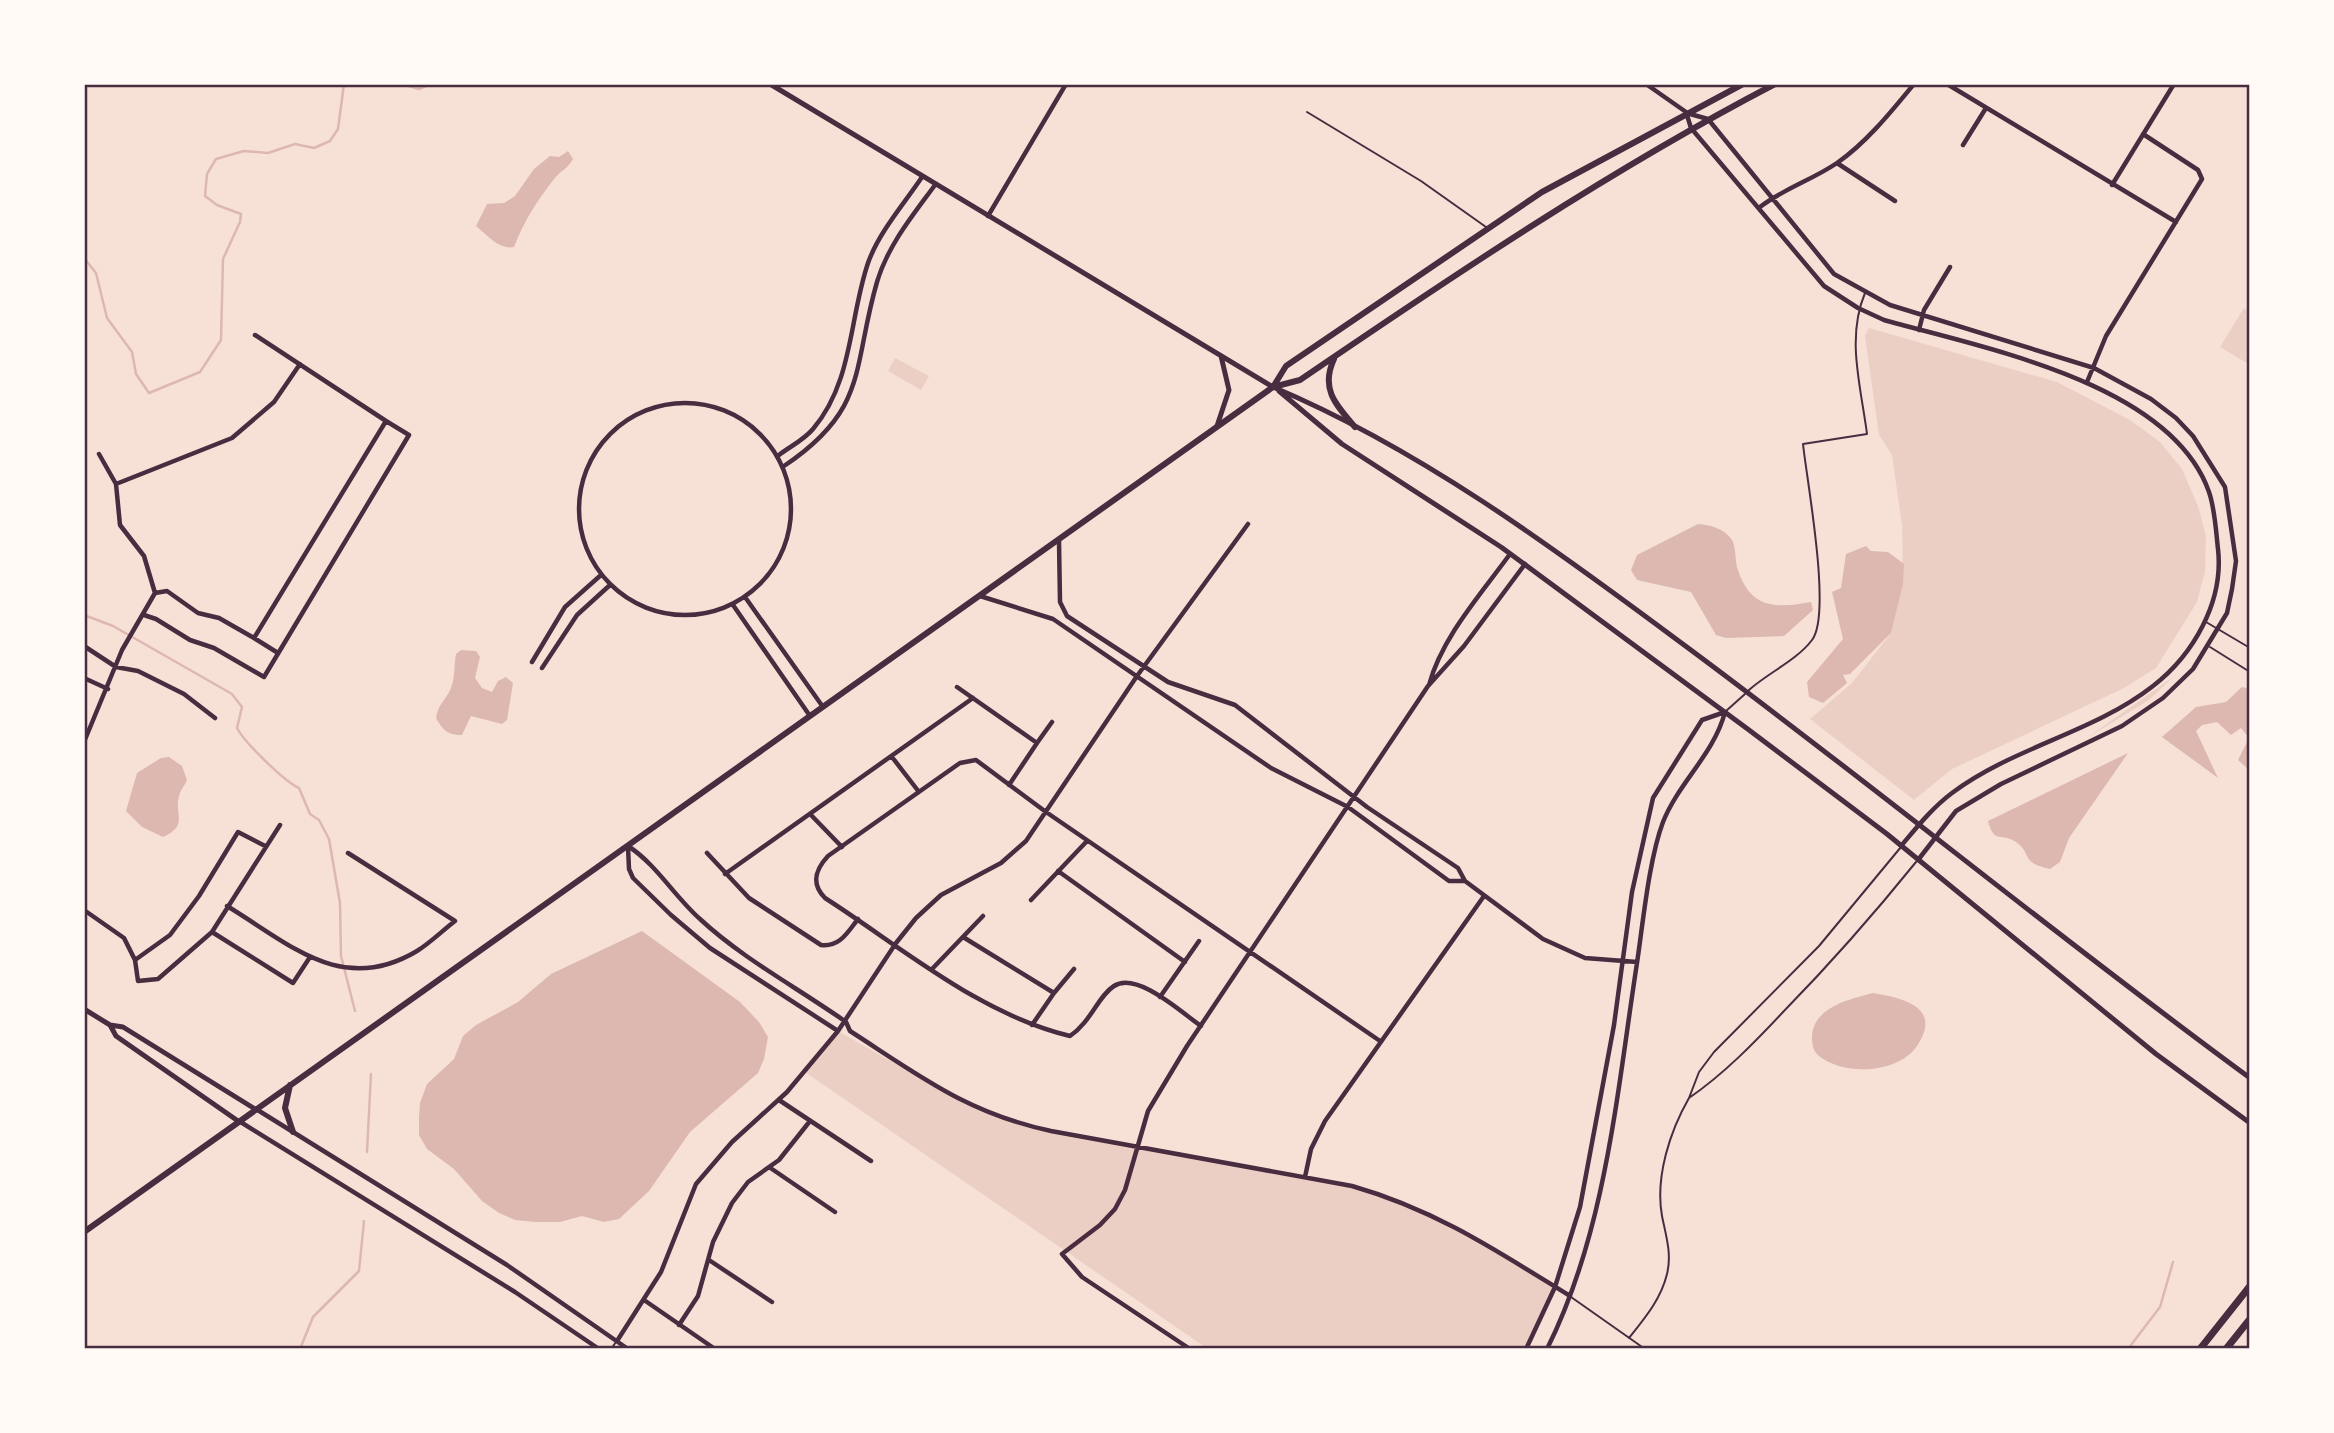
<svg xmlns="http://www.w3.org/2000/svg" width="2334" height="1433" font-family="'Roboto Condensed',sans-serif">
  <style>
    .green { fill: #ebcfc5 }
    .water { fill: #dcb8b0 }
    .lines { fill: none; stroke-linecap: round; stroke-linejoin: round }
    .stream { stroke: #dcb8b0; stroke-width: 2.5 }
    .service { stroke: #4a2c40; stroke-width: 2 }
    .minor { stroke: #4a2c40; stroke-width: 4.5 }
    .tertiary { stroke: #4a2c40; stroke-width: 5 }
    .secondary { stroke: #4a2c40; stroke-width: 5 }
    .primary { stroke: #4a2c40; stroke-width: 6 }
    .motorway { stroke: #4a2c40; stroke-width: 7 }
    .neatline { fill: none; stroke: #4a2c40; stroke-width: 2.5 }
  </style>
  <rect width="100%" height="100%" fill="#f7e1d7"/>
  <path class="green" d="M2244,308L2250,312V365L2220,347Z
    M1869,328L2057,382L2130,420L2160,442L2182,469L2198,506L2206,536L2205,571L2197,602L2156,668L2124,688L1952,769L1914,800L1810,719L1852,683L1891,633L1903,579L1902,526L1892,455L1879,435L1865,336Z
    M895,358L929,376L921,390L888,371Z
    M2173,677L2149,700L2087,738Z
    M838,1031L969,1106L1020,1124L1352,1186C1433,1209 1485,1244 1555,1287L1526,1349H1208L802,1070Z"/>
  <path class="water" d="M568,151L573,159C568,169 561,170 554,179C537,201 524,221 514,247C499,250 487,235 476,226L487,204L504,203L515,196L534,169L550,156L559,157Z
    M1698,524C1710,525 1724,528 1732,540C1736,547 1735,559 1737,567C1749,608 1774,609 1811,602L1813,610L1784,636L1726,638L1716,635L1691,592L1637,580L1631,570L1637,555Z
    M1866,546L1871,551L1888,552L1904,564L1903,584L1891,633L1850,674L1843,675L1847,683L1823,703L1809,697L1807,682L1843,639L1832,592L1841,588L1846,554Z
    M461,650L476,651L480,657L475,678L482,688L492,692L498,681L506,677L513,683L507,720L502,724L471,716L462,735C447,735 443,730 436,718C438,704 446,700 451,688C455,678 454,665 456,654Z
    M2242,687L2250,689V771L2238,760L2249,738L2241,728L2231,735L2217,722L2202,725L2196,731L2218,778L2162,737L2196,707L2226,702Z
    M2128,753L2069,838L2060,862L2050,869C2019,862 2033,854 2016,842C2002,832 1994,845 1988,821Z
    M169,757L182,766L187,780C185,785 180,791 179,796C174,816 189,825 163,837L142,827L126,811L137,773L161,758Z
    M642,931L740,1002L759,1022L768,1037L764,1059L758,1073L690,1132L649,1191L619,1219L604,1222L582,1216L560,1222H536L515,1220L499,1213L482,1201L454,1169L427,1149L419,1135V1118L420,1103L427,1084L454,1059L463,1036L476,1025L518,1002L551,974Z
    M1873,993C1903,998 1943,1007 1917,1046C1898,1074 1844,1076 1819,1056C1813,1051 1812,1044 1812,1037C1813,1007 1850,999 1873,993Z"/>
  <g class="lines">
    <path class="stream" d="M402,84L419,89L430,84
      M84,258L96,273L107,318L132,352L136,374L149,393L200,372L221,340L223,259L240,222L241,214L217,205L205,196L207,174L216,159L244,151L268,153L295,144L314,148L330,141L338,129L344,84
      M84,615L113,626L232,694L242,707L237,728C244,742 285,782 299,788L310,814L319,820L329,839L340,903L341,956L355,1011
      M367,1152L371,1074
      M2131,1345L2160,1307L2173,1262
      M300,1349L313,1317L359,1271L364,1221"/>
    <path class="service" d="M1307,112L1421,181L1486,227
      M2206,622L2250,648
      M2210,647L2250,672
      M1749,690C1768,673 1797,660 1812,640C1832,614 1807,482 1803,444L1867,434C1861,387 1846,338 1865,293
      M1726,711L1745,694
      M1901,847L1819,946L1714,1052L1699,1072L1689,1098C1724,1074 1755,1042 1784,1011C1831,963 1874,914 1916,862
      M1571,1297L1645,1349
      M1629,1338C1645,1318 1661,1299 1667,1274C1672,1254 1666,1236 1662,1216C1655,1177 1670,1131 1689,1098
      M611,1349L616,1342"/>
    <path class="minor" d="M1646,84L1686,112L1691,128L1824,286L1858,308L1884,320C1983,348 2171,383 2209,492C2215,509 2216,532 2218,549C2224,602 2193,655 2153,686C2093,733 2013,747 1952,793C1932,808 1917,827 1901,846
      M1947,84L2176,222
      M1690,114L1708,119L1834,274L1890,305L2094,368L2151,399L2176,418L2193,436L2225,487L2236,561L2232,589L2227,613L2193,669L2163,698L2122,726L2001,784L1956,811L1918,860
      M1963,145L1986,108
      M1837,163L1895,201
      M2112,185L2174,84
      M1760,207C1783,189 1812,180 1837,163C1866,143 1891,112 1914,84
      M988,216L1066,84
      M1919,330L1924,310L1950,267
      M2087,382L2106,336L2202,179L2198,170L2143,134
      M579 509a106 106 0 1 1 212 0a106 106 0 1 1-212 0Z
      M99,454L116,484L120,525L144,556L155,593
      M779,455C789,447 804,440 813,429C853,382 849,319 868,263C879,232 904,204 922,177
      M784,466C869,409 852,368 877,282C888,245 913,215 935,185
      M116,484L232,438L274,402L300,364
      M1059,541L1060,602L1067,616L1168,682L1235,705L1367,807L1458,868L1465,881L1543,939L1585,958L1637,962
      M155,593L167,591L198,613L219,618L254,638L386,421L255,335
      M980,596L1053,619L1271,768L1348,807L1449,881H1465
      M745,597L823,707
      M733,605L810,716
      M144,615L156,619L190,640L214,648L264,677L409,435L386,421
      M254,638L278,653
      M84,646L116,667L138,671L184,694L215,718
      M532,662L565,607L601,575
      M542,668L577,615L610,585
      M84,678L108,689
      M1429,685C1442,637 1481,594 1510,554
      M957,687L1037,743L1009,785
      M84,742L122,650L155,593
      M1037,743L1052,722
      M892,757L919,792
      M811,815L842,847
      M265,846L238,832L199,896L170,935L135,960L138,981L158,979L212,932L280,825
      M628,846C657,865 674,896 700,919C743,959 798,988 846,1022L850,1031C920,1076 967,1113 1051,1131L1352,1186C1436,1210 1497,1251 1570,1296
      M628,847L629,869L633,878L671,915L710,948L838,1031
      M707,853L749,898L821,945C840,947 847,933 858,919
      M1058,871L1185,962
      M725,874L973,698
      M1031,900L1087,841
      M227,906C290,944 342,996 417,951C430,943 442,931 455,921L348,853
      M84,910L124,938L135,960
      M212,932L293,983L310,957
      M963,937L1054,993L1032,1025
      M933,968L983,916
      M1054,993L1074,969
      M1160,997L1199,941
      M1201,1026C1182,1013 1137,971 1114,986C1098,996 1091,1022 1070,1036C979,1014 903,948 825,898C811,884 815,870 828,856L960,763L976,760L1046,812L1380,1041
      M779,1100L871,1161
      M256,1109L507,1265L628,1349
      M239,1121L515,1292L599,1349
      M769,1167L835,1212
      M1305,1177L1311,1149L1325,1121L1484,896
      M709,1260L772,1302
      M644,1300L715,1349
      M679,1325L698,1296L713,1242L732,1203L748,1182L779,1160L810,1121
      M617,1341L661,1272L696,1184L732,1142L787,1092L838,1031L896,943L916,918L941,895L1001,863L1026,841L1137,676L1248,524
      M1190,1349L1082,1277L1062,1254L1100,1225L1115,1209L1125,1190L1148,1111L1187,1046L1428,686L1464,646L1525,564
      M1526,1349L1555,1287L1580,1207L1614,1025L1632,892L1653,798L1702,720L1725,712
      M1547,1349C1606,1231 1617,1092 1637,963C1643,923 1649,859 1663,822C1679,782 1714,754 1725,712"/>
    <path class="tertiary" d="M84,1009L110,1025L123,1027L255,1109
      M110,1025L116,1036L238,1121"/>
    <path class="secondary" d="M770,84L1273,387C1418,448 1551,546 1676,639C1870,782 2056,936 2250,1078
      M1279,391L1342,444L1501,547L1749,730L1887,834L2156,1054L2250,1123
      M1217,426L1229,390L1221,356"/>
    <path class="primary" d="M1334,359C1320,389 1336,405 1355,427
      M1273,387L1286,366L1542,192L1743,84
      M290,1085L285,1108L293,1132
      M84,1232L1273,387L1300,380C1454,275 1610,170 1775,84"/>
    <path class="motorway" d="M2200,1349L2250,1286
      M2226,1349L2250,1319"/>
  </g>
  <rect width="2334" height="1433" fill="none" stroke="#fffaf5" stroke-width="172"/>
  <rect x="86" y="86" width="2162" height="1261" class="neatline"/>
</svg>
